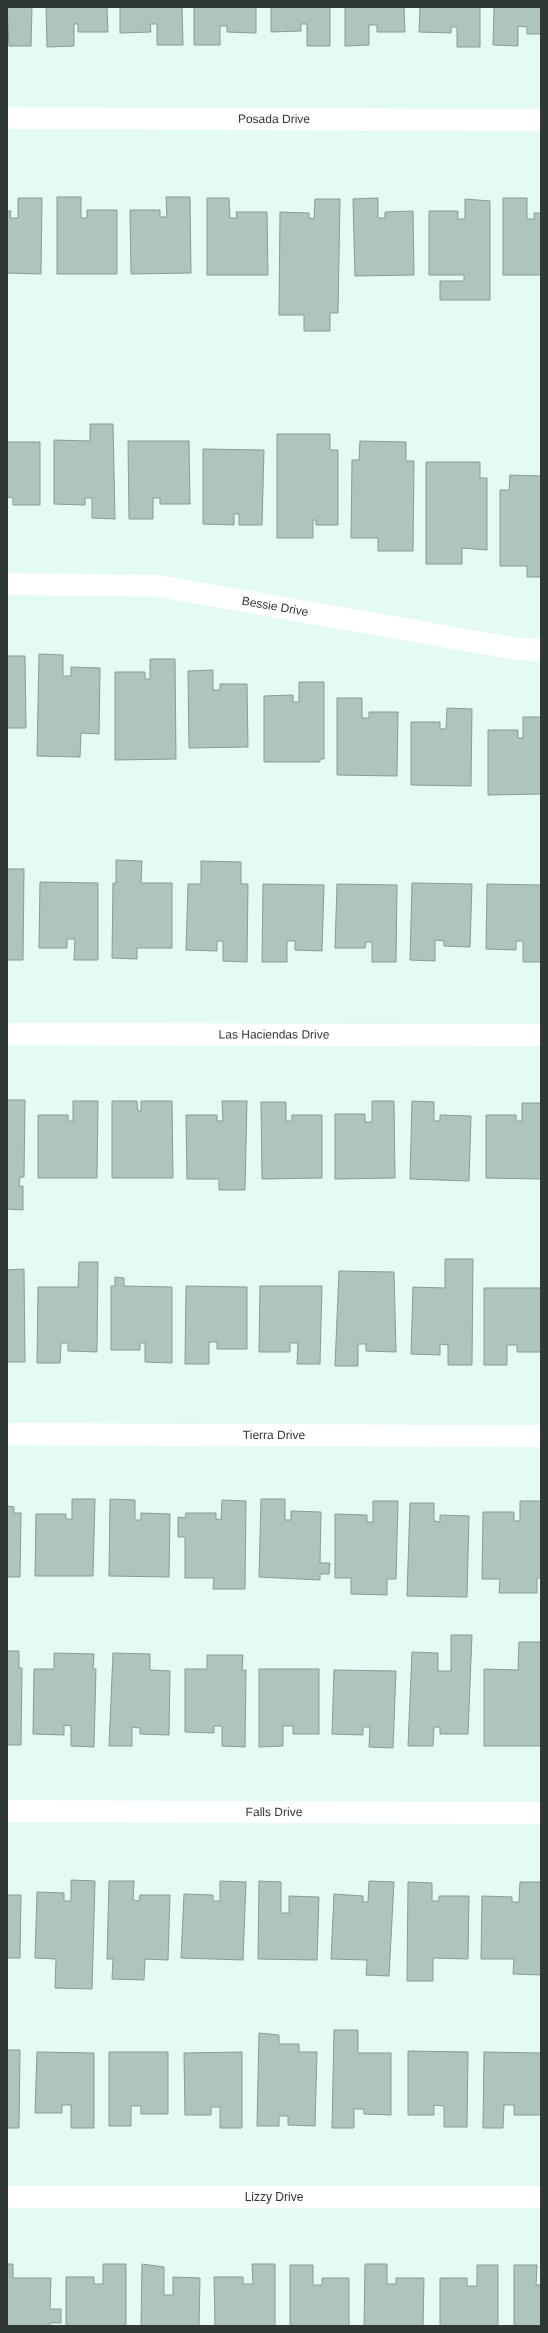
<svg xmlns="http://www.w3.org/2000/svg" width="548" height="2333" font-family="Helvetica,sans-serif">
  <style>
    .building { fill: #afc4bb; stroke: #879c93 }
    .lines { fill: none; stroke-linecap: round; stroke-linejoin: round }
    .street { stroke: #fff; stroke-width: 22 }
    .labels { text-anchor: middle; stroke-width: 4; stroke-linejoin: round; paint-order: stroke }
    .street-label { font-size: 12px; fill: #2f3834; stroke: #fff }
  </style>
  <rect width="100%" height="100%" fill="#e4fbf1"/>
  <path class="building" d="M7,7H32L31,46H9Z
    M46,7H107L108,32H78V24H74V46L47,47Z
    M120,7H182L183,45H157V24H150L151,32L120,33Z
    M194,7H256V33L227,32V26H220V45H194Z
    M271,7H330V46H307V24H301V31L271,32Z
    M345,7H404L405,32H377V25H369V45L345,46Z
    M420,7H480V47H457V27H451V33L419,32Z
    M494,7H541V34H527V27L518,26V46L493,45Z
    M57,197H81V218H87V210H117V274H57Z
    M166,197H190L191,273L131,274L130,210H160V217H167Z
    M18,198H42L41,274L7,273V211H11L10,218H18Z
    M207,198H229L230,218H237L236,212H267L268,275H207Z
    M378,198V218H385V212L413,211L414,275L355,276L353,199Z
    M503,198H527V219H534V213H541V275H503Z
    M315,199H340L338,313H330V331H304V315H279L280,212L309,213V218L314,219Z
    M465,199L490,201V300H440V281H464V275H429V211H458V219H465Z
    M90,424H113L115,519L92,518V498H85V505L54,504V440L90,441Z
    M277,434H330V450H338V525H316V520H313V538H277Z
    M128,441H189L190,504H160V498H153V519H129Z
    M360,441L406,442V461H414L413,551H378V538H351L352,460H359Z
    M7,442H40V505H13V498L7,497Z
    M203,449L264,450L262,525H239V514H234V525L203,524Z
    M426,462H480V478H487V550L462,548V564H426Z
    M510,475L541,476V577H527V566H500V490H509Z
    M39,654L63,655V676H71V667L100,668L99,734L81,733L80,757L37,756Z
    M7,656H25L26,728H7Z
    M150,659H175L176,759L115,760V672H145V679H150Z
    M213,670V690H220V684H247L248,747L189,748L188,671Z
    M299,682H324V759H320V762H264V696L293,695V702H299Z
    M337,698H362V718H369V712H398L397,776L337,775Z
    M447,708L472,709L471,786L411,785V722H440V729H446Z
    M523,717H541V794L488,795V730H518V738H523Z
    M116,860L142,861L141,883H172V948H137V959L112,958L113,883H116Z
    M201,861L241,862V884H248L247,962L223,961V941H217V951L186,950L188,884H201Z
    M7,869H24L23,960H7Z
    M40,882L98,883V960H74L75,939H67V948H39Z
    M412,883L472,884L470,947L444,946V941L435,940V961L410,960Z
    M263,884L324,885L322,951L295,950V941H287V962H262Z
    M337,884L397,885L396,962H372V942H366L365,948H335Z
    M487,884L541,885V962H523V941H516V950L486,949Z
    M7,1100H25L24,1177H20L19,1186H23V1210L7,1209Z
    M73,1101H98L97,1178H38V1115H68V1121H73Z
    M112,1101H137L138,1111H141V1101H172L173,1178H112Z
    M222,1101H247L245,1190H219V1179H187L186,1115H217V1121H223Z
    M372,1101H394L395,1178L335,1179V1114H365V1122H372Z
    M412,1101L434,1102V1121H440V1115L471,1116L469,1181L410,1179Z
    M261,1102H286V1121H292V1115H322V1178L262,1179Z
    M522,1103H541V1179L486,1178V1115H516V1121H522Z
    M445,1259H473L472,1365H448V1345L440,1344V1355L411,1354L413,1287L445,1288Z
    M79,1262H98L97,1352L68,1351V1343H61L60,1363H37L38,1287H78Z
    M24,1269L25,1362H7V1270Z
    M339,1271L394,1272L396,1352L366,1351V1344H358V1366H335Z
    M115,1277L124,1278V1286L172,1287V1363L145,1362V1343H140V1350H111V1286H115Z
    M186,1286L247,1287V1349H217V1342H209V1364H185Z
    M260,1286H322L320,1364H297L298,1343H290V1352H259Z
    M484,1288H541V1352H517V1345H507V1365H484Z
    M72,1499H95L93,1576H35L36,1514H66V1519H72Z
    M110,1499L135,1500V1520H141V1513L170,1514L169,1577L109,1576Z
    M261,1499H285V1520H291V1511L321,1512L320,1563H330L329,1574H320V1580L259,1577Z
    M222,1500L246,1501L245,1589H213L214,1578H185V1537H178V1517L185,1518L186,1513H216V1519L221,1520Z
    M373,1501H398L396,1579H387V1595L351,1594V1578H335V1514L367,1515V1522H373Z
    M520,1501H541V1578H537V1593H499L500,1579H482L483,1512H514V1521H520Z
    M410,1503H434V1521L440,1522V1515L469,1516L467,1597L407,1596Z
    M7,1506L14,1507V1513H21L20,1577H7Z
    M451,1635H472L468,1734H440V1727H434L433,1746H408L412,1652L438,1653V1671H451Z
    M519,1642H541V1746H484V1669L518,1670Z
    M7,1651H19V1668H22L21,1745H7Z
    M54,1653L94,1654L93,1669H96L94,1747L71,1746V1726L64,1725V1735L33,1734L34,1669H54Z
    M113,1653L150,1654V1670L170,1671L169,1735L140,1734V1728L132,1727V1746H109Z
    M207,1655H243L242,1670H246L245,1747L222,1746V1726H214V1733L185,1732V1669H207Z
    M259,1669H319V1734H293V1726H283V1746L259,1747Z
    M334,1670L396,1671L393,1748L369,1747L370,1727H363V1735L332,1734Z
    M71,1880L95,1881L92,1989L55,1988L56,1959L35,1958L37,1892L64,1893V1901H71Z
    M109,1881H134L133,1900L139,1901L140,1895H170L168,1960L145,1959L144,1980L112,1979L113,1959H107Z
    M220,1881L246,1882L243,1960L181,1958L184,1894L213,1895V1901H220Z
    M259,1881L281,1882V1913H289V1896L319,1897L317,1960L258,1959Z
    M369,1881L394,1882L389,1976L366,1975L367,1960L331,1959L334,1894L363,1896V1902H368Z
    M408,1882L432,1883V1901H439V1896H469L468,1959L433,1958V1981H407Z
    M520,1882H541V1975L513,1974L514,1959H481L482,1896L512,1897V1902H519Z
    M7,1895H21L20,1958H7Z
    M334,2030H358V2053H391V2115L364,2114V2109H354V2128H332Z
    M259,2033L279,2035V2044H299V2052H317L315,2126L288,2125V2116H279V2126H257Z
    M7,2050H20L19,2128H7Z
    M408,2051L468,2052L467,2127H444V2106L434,2105V2115H408Z
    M37,2052L94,2053V2128H71V2105H62V2113H35Z
    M109,2052H168V2114H141V2106H131V2126H109Z
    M242,2052V2128H220V2107H211V2115H185L184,2053Z
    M484,2052L541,2053V2115H514V2105H504L503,2128H483Z
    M7,2264H13V2278H51L50,2309H61V2323H50V2326H7Z
    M103,2264H126V2326H66V2277H94V2284H103Z
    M142,2264L164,2267V2295H173V2277L200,2278L199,2326H141Z
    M252,2264H275V2326H215L214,2277H243V2284H253Z
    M365,2264H387V2284H396V2278H424L423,2326H364Z
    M290,2265H313V2285H322V2278H349V2326H290Z
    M477,2265H498V2326H440V2278H467V2286H477Z
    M514,2265H537L536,2285H541V2326H514Z"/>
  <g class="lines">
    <g class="street">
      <path id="s1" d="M7,118L541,120"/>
      <path id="s2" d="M7,584L159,586L517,649L541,650"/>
      <path id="s3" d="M7,1034L541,1035"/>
      <path id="s4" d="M7,1434L541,1436"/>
      <path id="s5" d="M7,1811L541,1813"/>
      <path id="s6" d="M7,2197H541"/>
    </g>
  </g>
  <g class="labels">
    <g class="street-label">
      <text dy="4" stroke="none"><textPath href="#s1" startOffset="267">Posada Drive</textPath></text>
      <text dy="4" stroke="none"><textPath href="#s2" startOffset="270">Bessie Drive</textPath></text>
      <text dy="4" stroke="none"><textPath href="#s3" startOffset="267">Las Haciendas Drive</textPath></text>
      <text dy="4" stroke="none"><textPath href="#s4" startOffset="267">Tierra Drive</textPath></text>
      <text dy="4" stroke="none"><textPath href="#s5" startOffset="267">Falls Drive</textPath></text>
      <text dy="4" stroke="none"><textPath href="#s6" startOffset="267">Lizzy Drive</textPath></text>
    </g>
  </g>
  <rect width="548" height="2333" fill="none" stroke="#2f3834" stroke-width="16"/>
</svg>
